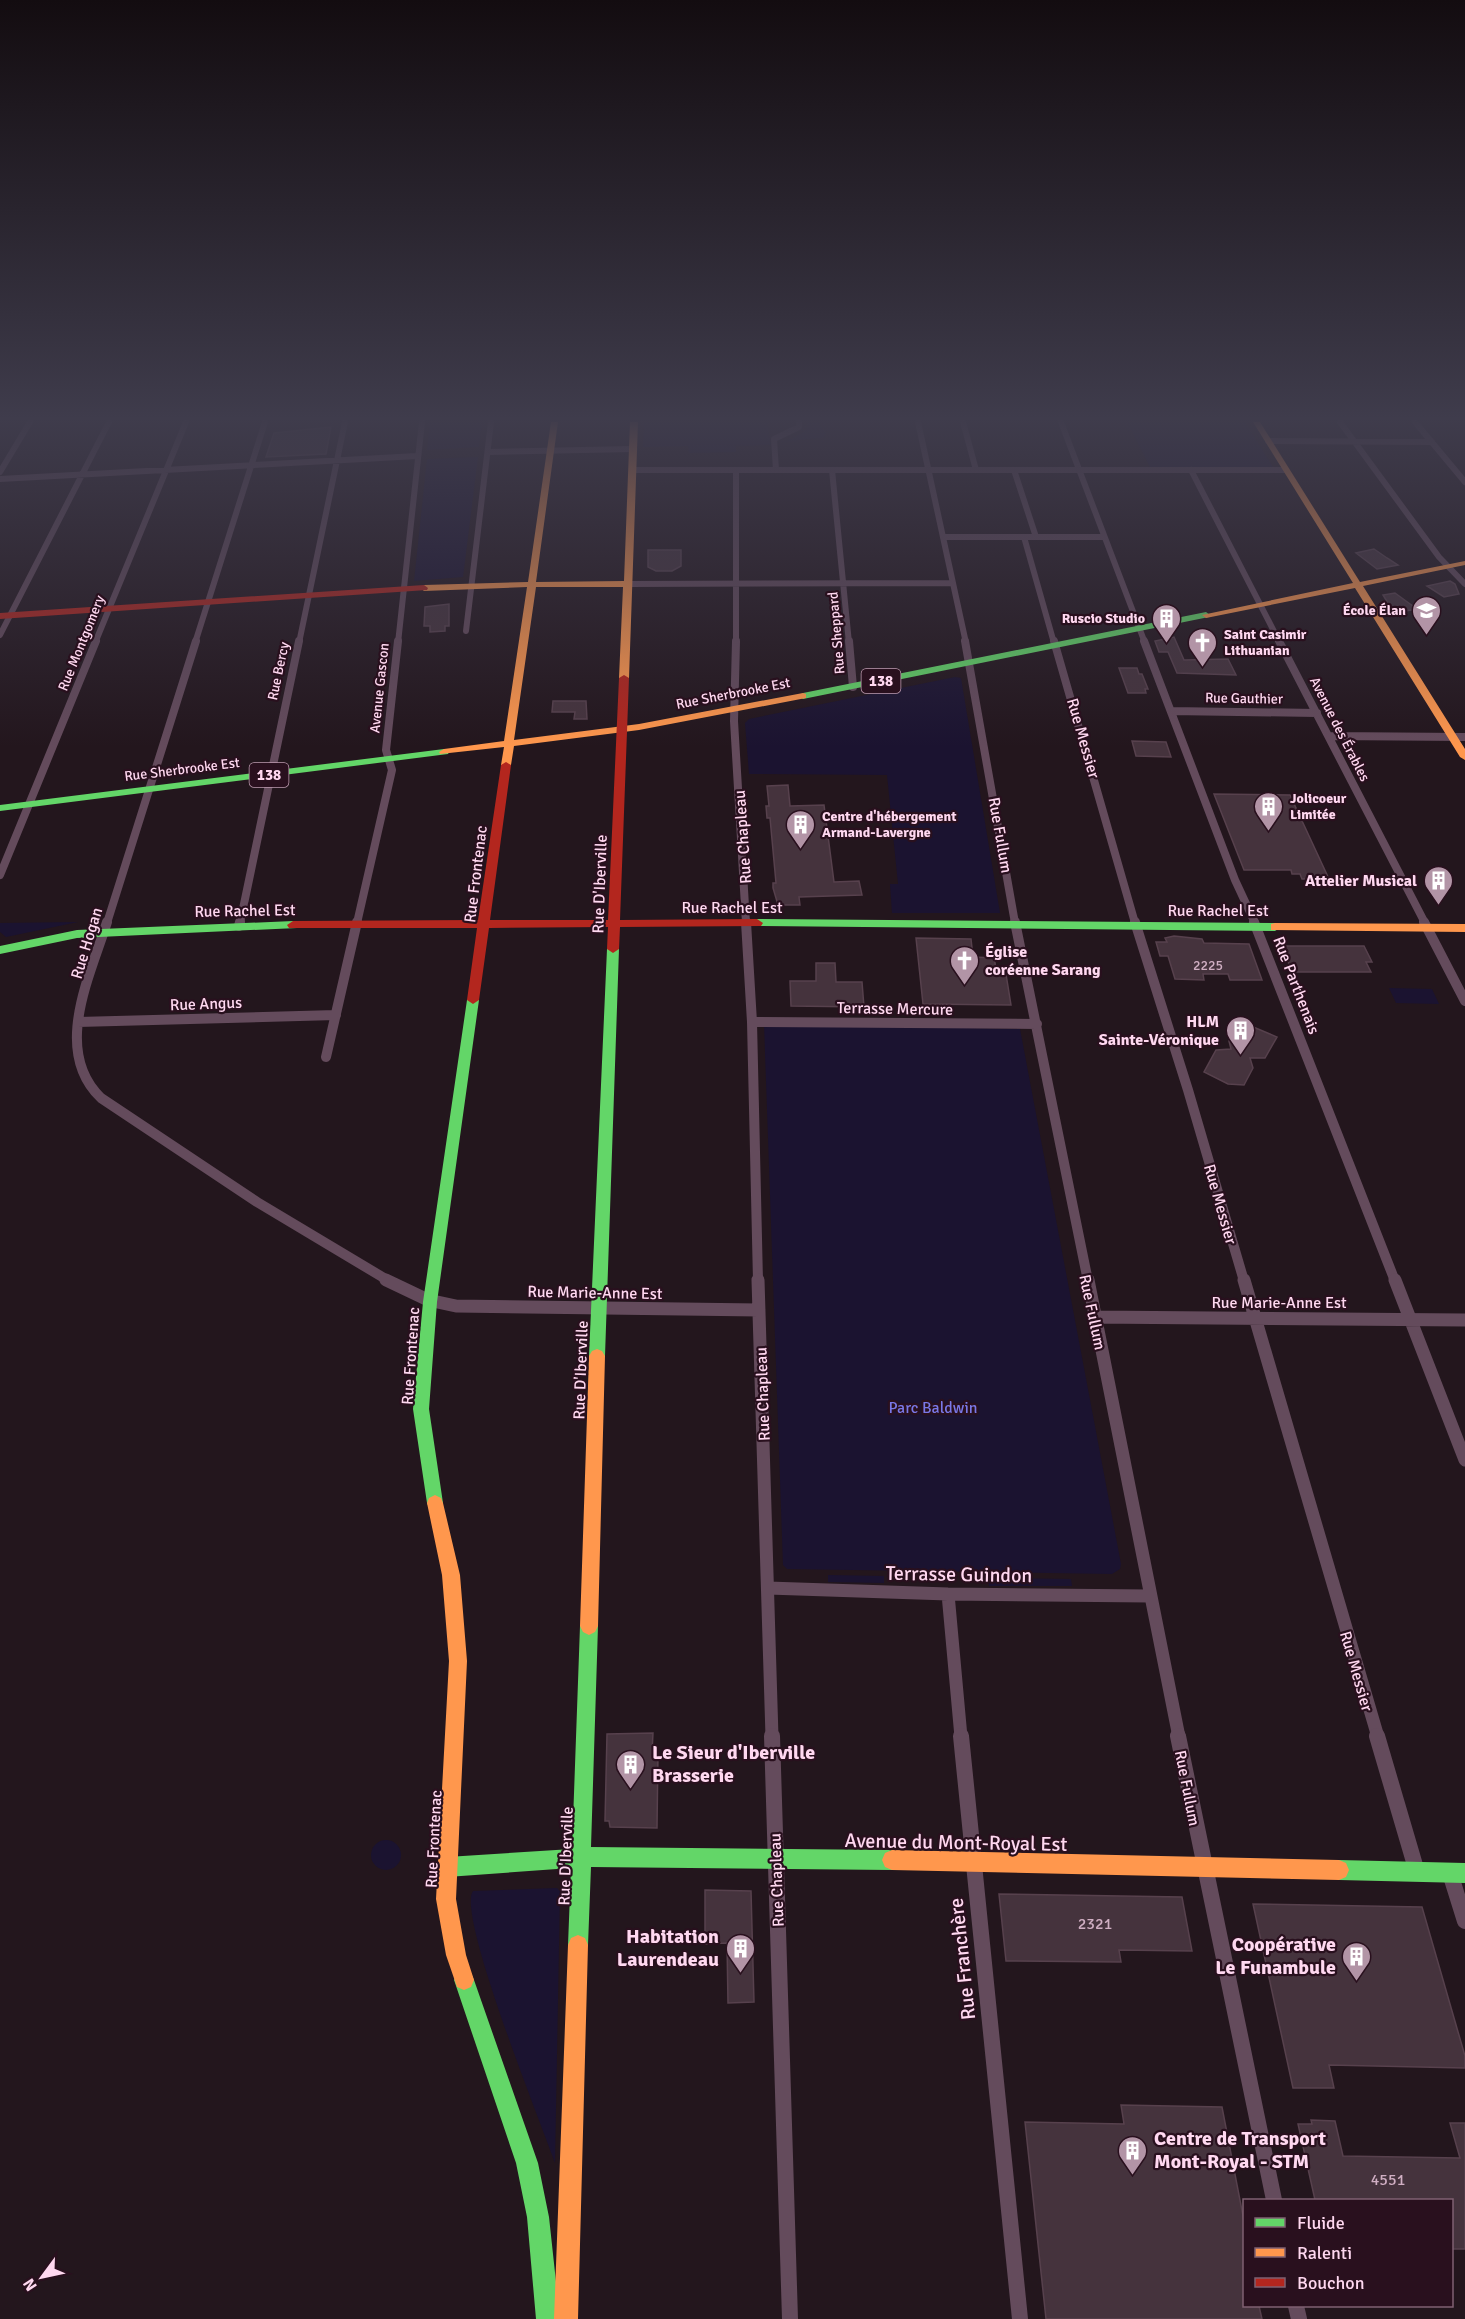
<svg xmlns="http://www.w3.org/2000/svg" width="1465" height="2319" font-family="Signika,sans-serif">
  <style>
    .green { fill: #1b1330 }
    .building { fill: #45333d; stroke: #57414d; stroke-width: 1.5 }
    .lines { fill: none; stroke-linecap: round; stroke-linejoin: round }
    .street-far4 { stroke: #644b5c; stroke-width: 6 }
    .street-far3 { stroke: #644b5c; stroke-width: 8 }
    .street-far2 { stroke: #644b5c; stroke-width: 10 }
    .street-far1 { stroke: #644b5c; stroke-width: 13 }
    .street { stroke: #644b5c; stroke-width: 16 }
    .fast { fill: #63d668; fill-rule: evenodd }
    .slow { fill: #ff974d; fill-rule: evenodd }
    .jam { fill: #b3261e; fill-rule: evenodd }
    .labels { text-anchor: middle; stroke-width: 4.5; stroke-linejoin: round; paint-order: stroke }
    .far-poi-label { font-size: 14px; font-weight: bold; fill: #ffd8f0; stroke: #29101e; text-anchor: start }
    .far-street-label { font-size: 14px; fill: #ffd8f0; stroke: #29101e }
    .number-label { font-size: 14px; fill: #d0afc3 }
    .shield { fill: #29101e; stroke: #bf9cb1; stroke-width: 1.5 }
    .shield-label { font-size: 15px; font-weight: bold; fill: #ffd8f0 }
    .street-label { font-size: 16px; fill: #ffd8f0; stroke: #29101e }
    .poi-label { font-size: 16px; font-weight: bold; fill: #ffd8f0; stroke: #29101e; text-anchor: end }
    .park-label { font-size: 16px; fill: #7a78e7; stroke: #29101e }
    .near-number-label { font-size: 16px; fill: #d0afc3 }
    .near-street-label { font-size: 20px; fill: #ffd8f0; stroke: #29101e }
    .near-poi-label { font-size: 20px; font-weight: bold; fill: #ffd8f0; stroke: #29101e; text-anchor: start }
  </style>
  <rect width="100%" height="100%" fill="#23161d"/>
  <path class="green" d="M430,422H482L479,447L427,450Z
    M644,422H767L771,445L725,446H736V452L689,453L688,446L643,447Z
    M809,422H820L819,425L826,432L823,438L788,441L807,430Z
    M1127,422H1245L1273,467H1150Z
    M478,457L463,577L414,581L427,459Z
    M955,677L961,678L1000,913H892L890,884H898L887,775L749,774L745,723L749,719Z
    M78,922L6,937L0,932V923Z
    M1389,988L1432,989L1439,1004L1396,1003Z
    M764,1024L1020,1029L1121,1564L1120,1569L1112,1574L787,1569L783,1565Z
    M828,1575L884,1576V1583L828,1582Z
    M988,1578L1071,1579L1072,1586H989Z
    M371 1855a15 15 0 1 1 30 0a15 15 0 1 1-30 0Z
    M557,1888L560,1891L555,2163C542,2126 456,1913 473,1891Z"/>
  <path class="building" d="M331,427L326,454L266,457L274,433Z
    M1374,549L1387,558L1398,565L1377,569L1356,553Z
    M648,550H681V566L672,571H656L648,567Z
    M1450,581L1455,584L1459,594L1444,597L1427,586Z
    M1395,593L1417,609L1394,613L1383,595Z
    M449,604V626H445V631L430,632V626H424L425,607Z
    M1174,637L1184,660L1228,659L1236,675L1177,673L1168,652H1159L1155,641Z
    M1119,668H1137L1139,674H1142L1148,689H1145L1146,693H1128Z
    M553,701H586L587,719H574L575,712H552Z
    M1132,741L1166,742L1171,757L1136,756Z
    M788,785L790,806L824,805L834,882L859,881L862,895L799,897L800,905H778L773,888V883H776L770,818H767L766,806H769L767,786Z
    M1214,794L1290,795L1329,879H1302L1300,874H1292L1291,870H1244Z
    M1174,936L1202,939L1204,943L1249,944L1262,980H1230L1228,974H1203L1204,980L1175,979L1168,956H1160L1156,942H1167L1165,938Z
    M916,938L971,939L973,957L994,958L996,968H1005L1011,1005L923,1004Z
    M1282,946H1364L1372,962H1366L1371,972H1292Z
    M816,963H835L836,982H862L864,1007L791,1006L790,981H816Z
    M1238,1025L1251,1026L1277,1037L1265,1058H1250L1253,1068L1244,1085L1228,1084L1204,1072L1216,1050L1231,1049L1229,1041Z
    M653,1733L652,1753H658L657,1828L610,1827L609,1821H605L607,1734Z
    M705,1890L751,1891L754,2002L728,2003L727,1943L705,1944Z
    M999,1894L1182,1897L1192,1951L1119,1950L1121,1962L1006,1961Z
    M1253,1904L1422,1907L1465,2056V2068L1329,2065L1334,2088H1293Z
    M1121,2105L1222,2107L1245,2226V2306H1259L1262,2319H1046L1025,2122L1124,2124Z
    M1311,2120L1335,2121L1343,2156L1460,2158L1450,2123H1465V2249H1452V2200H1315L1298,2124H1312Z"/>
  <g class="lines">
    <path class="street-far4" d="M918,422L966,643
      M963,422L976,470
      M1061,422L1145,643
      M1340,422L1439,557L1465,584
      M1415,422L1465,482
      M1268,441L1432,442
      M488,452L633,449
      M632,470H1286
      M736,470V643
      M776,470L774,439L799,427V422
      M832,470L849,643
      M1014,470L1036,537
      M1191,470L1280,643
      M0,472L30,422
      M0,479L417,456
      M943,537H1103
      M1024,537L1054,643
      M628,584L952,583
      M466,631L491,422
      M0,635L109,422
      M95,643L186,422
      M195,643L265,422
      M299,643L345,422
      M398,643L422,422"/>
    <path class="street-far3" d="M736,641L734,721L746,923
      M849,641L853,687
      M965,641L1015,923
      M1054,641L1135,923
      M1144,641L1235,880L1255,923
      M1279,641L1425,923
      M1171,711L1317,713
      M1329,736L1465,737
      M0,875L96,641
      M107,923L196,641
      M240,923L299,641
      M357,923L392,770L386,750L398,641"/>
    <path class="street-far2" d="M107,922C90,976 52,1051 101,1098L257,1202L389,1281
      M746,922L752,1022L758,1281
      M1015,922L1088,1281
      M1135,922L1188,1090L1244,1281
      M1254,922L1395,1281
      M1424,922L1465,1001
      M239,926L240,922
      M78,1022L336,1015
      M752,1022L1037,1024
      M326,1057L357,922"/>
    <path class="street-far1" d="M386,1280L428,1300L456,1306L759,1310
      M758,1280L772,1737
      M1088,1280L1179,1737
      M1244,1280L1378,1737
      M1395,1280L1465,1460
      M1094,1317L1465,1320
      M768,1588L948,1594L1150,1596
      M948,1594L961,1737"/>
    <path class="street" d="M772,1736L790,2319
      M961,1736L1020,2319
      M1178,1736L1274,2200
      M1377,1736L1417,1872
      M1450,1873L1465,1921
      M1296,2306L1299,2319"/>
    <path class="fast" d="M1206,612L1210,615L1209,617L803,699L798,696L803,693Z
      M444,749L449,752L448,754L0,811V805Z
      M757,919L1275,923L1281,927L1275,931L753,926L751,923Z
      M293,921L299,925L297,928L77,938L0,954V946L77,930Z
      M613,945L619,949L605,1356L602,1361L597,1363L592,1361L589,1356L607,949Z
      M473,996L479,1000L437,1302L429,1409L443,1503L441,1508L435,1511L429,1508L427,1503L413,1409L423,1302L467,1000Z
      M589,1617L595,1620L598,1626L591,1847L892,1850L899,1853L902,1860L899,1867L892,1870L591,1867L588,1945L585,1952L578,1955L571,1952L568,1945L571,1868L447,1877L440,1874L437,1867L440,1860L447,1857L572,1849L580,1626L583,1620Z
      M1339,1860L1465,1863V1883L1339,1880L1332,1877L1329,1870L1332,1863Z
      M464,1970L471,1973L474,1980L538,2163L549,2217L560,2319H536L527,2217L516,2163L454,1980L457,1973Z"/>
    <path class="slow" d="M551,422H558L536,582L624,581L630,422H638L629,678L624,681L619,678L623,587H536L514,740L639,724L803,693L806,694V698L639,730L514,746L511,765L506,768L501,765L504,747L440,754L439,752L444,749L504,741L527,587L424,591L420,588L424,585L528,582Z
      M1253,422H1260L1360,582L1465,561V565L1363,586L1465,749V760L1460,757L1355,588L1206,618L1202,615L1353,583Z
      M1275,923L1465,924V932L1271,930V924Z
      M597,1349L602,1351L605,1356L598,1626L595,1632L589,1635L583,1632L580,1626L589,1356L592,1351Z
      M435,1495L441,1498L443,1503L460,1575L467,1661L456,1899L466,1955L474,1980L471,1987L464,1990L457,1987L446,1955L436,1899L449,1661L442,1575L427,1503L429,1498Z
      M892,1850L1339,1860L1346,1863L1349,1870L1346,1877L1339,1880L892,1870L885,1867L882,1860L885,1853Z
      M578,1935L585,1938L588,1945L578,2319H554L568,1945L571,1938Z"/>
    <path class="jam" d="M424,585L428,588L427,590L0,619V613Z
      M624,675L629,678L620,920L757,919L763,923L761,926L620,927L619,949L613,953L607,949L608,927L489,928L479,1000L473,1004L467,1000L477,928H289L287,925L293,921L478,920L501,765L506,762L511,765L490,920H608L619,678Z"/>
  </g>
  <linearGradient id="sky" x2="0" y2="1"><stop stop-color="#130c10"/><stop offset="0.56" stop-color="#3f3c4c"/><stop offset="1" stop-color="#3f3c4c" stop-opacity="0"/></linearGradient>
  <rect width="1465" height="747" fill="url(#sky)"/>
  <defs>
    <symbol id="school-pin" viewBox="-11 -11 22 30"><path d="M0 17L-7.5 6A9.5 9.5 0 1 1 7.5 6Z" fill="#b294a6" stroke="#29101e"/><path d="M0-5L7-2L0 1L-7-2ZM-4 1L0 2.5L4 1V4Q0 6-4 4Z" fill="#fff"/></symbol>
    <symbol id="building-pin" viewBox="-11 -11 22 30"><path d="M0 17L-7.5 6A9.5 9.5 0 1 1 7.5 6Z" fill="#b294a6" stroke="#29101e"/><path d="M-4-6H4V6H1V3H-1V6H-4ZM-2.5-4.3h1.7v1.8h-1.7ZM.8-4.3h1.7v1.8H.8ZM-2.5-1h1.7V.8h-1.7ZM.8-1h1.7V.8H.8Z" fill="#fff"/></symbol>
    <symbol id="church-pin" viewBox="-11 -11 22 30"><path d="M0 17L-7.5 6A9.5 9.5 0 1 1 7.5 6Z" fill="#b294a6" stroke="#29101e"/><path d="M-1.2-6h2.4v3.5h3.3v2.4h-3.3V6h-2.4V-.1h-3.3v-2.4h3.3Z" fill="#fff"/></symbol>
  </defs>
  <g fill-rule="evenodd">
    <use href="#school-pin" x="1410" y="594" width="33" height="45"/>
    <use href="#building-pin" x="1150" y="602" width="33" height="45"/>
    <use href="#church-pin" x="1186" y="626" width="33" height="45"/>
    <use href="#building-pin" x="1252" y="790" width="33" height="45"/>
    <use href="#building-pin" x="784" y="808" width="33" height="45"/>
    <use href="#building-pin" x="1422" y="864" width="33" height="45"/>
    <use href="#church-pin" x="948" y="944" width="33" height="45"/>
    <use href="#building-pin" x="1224" y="1014" width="33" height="45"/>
    <use href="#building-pin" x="614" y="1748" width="33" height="45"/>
    <use href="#building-pin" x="724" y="1932" width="33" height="45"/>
    <use href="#building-pin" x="1340" y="1940" width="33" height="45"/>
    <use href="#building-pin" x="1116" y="2134" width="33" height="45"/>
  </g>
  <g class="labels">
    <g class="far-poi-label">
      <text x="1406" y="615" text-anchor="end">École Élan</text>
      <text x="1145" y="623" text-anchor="end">Ruscio Studio</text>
      <text x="1224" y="639">Saint Casimir<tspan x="1224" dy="16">Lithuanian</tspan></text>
      <text x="1290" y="803">Jolicoeur<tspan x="1290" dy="16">Limitée</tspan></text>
      <text x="822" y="821">Centre d'hébergement<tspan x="822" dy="16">Armand-Lavergne</tspan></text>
    </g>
    <g class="far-street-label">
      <text transform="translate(836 633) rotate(-95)" y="5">Rue Sheppard</text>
      <text transform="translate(81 643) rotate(-68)" y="5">Rue Montgomery</text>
      <text transform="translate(278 671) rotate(-78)" y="5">Rue Bercy</text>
      <text transform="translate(379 688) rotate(-84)" y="5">Avenue Gascon</text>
      <text transform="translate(733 693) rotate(-11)" y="5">Rue Sherbrooke Est</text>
      <text transform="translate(1244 698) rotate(1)" y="5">Rue Gauthier</text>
      <text transform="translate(1340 729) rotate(63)" y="5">Avenue des Érables</text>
      <text transform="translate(182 769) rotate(-7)" y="5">Rue Sherbrooke Est</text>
    </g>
    <g class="number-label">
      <text x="1208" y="970">2225</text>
    </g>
    <g class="shield">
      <rect x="861.5" y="669" width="39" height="24" rx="4.5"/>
      <rect x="249.5" y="763" width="39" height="24" rx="4.5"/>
    </g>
    <g class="shield-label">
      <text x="881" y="686">138</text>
      <text x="269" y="780">138</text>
    </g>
    <g class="street-label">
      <text transform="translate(1084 738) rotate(74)" y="6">Rue Messier</text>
      <text transform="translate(1001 835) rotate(80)" y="6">Rue Fullum</text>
      <text transform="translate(742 837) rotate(-94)" y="6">Rue Chapleau</text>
      <text transform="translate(475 874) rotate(-83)" y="6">Rue Frontenac</text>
      <text transform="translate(599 884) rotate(-88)" y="6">Rue D'Iberville</text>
      <text x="732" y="913">Rue Rachel Est</text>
      <text transform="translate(245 910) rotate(-1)" y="6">Rue Rachel Est</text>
      <text x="1218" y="916">Rue Rachel Est</text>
      <text transform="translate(86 943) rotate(-73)" y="6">Rue Hogan</text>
      <text transform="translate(1297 985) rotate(69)" y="6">Rue Parthenais</text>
      <text transform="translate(206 1003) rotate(-2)" y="6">Rue Angus</text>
      <text transform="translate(895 1008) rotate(1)" y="6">Terrasse Mercure</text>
      <text transform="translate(1221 1204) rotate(74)" y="6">Rue Messier</text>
      <text transform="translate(595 1292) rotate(1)" y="6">Rue Marie-Anne Est</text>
      <text x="1279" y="1308">Rue Marie-Anne Est</text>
      <text transform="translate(1093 1312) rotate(78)" y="6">Rue Fullum</text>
      <text transform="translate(410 1356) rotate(-86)" y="6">Rue Frontenac</text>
      <text transform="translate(580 1370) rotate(-88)" y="6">Rue D'Iberville</text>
      <text transform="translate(762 1394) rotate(-92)" y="6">Rue Chapleau</text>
      <text transform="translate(1357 1671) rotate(74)" y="6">Rue Messier</text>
      <text transform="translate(1188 1788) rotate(79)" y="6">Rue Fullum</text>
      <text transform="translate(433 1839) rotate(-87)" y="6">Rue Frontenac</text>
      <text transform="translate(565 1856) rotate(-88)" y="6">Rue D'Iberville</text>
      <text transform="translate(776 1880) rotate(-92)" y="6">Rue Chapleau</text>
    </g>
    <g class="poi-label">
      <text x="1417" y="886">Attelier Musical</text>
      <text x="985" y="957" text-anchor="start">Église<tspan x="985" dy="18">coréenne Sarang</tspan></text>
      <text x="1219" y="1027">HLM<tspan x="1219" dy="18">Sainte-Véronique</tspan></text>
    </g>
    <g class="park-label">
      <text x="933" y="1413">Parc Baldwin</text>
    </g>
    <g class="near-number-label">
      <text x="1095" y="1929">2321</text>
      <text x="1388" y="2185">4551</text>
    </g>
    <g class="near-street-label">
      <text transform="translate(959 1574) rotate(1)" y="7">Terrasse Guindon</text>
      <text transform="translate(956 1842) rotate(1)" y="7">Avenue du Mont-Royal Est</text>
      <text transform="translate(962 1959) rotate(-96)" y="7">Rue Franchère</text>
    </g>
    <g class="near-poi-label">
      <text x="652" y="1759">Le Sieur d'Iberville<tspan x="652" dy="23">Brasserie</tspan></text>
      <text x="719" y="1943" text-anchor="end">Habitation<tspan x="719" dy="23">Laurendeau</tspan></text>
      <text x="1336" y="1951" text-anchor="end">Coopérative<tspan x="1336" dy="23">Le Funambule</tspan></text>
      <text x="1154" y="2145">Centre de Transport<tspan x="1154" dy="23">Mont-Royal - STM</tspan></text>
    </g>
  </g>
  <rect x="1243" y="2199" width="210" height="108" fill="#29101e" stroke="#7f6072" stroke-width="1.5"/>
  <rect x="1255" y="2218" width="30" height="9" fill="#63d668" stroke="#7f6072" stroke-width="1.5"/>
  <text x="1297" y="2229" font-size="18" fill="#ffd8f0">Fluide</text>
  <rect x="1255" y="2248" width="30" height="9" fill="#ff974d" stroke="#7f6072" stroke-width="1.5"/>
  <text x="1297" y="2259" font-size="18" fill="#ffd8f0">Ralenti</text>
  <rect x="1255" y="2278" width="30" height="9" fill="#b3261e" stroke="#7f6072" stroke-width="1.5"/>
  <text x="1297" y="2289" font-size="18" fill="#ffd8f0">Bouchon</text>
  <g transform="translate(42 2277) rotate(237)" stroke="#29101e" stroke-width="4.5" paint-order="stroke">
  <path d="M0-4.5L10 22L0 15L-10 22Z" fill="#ffd8f0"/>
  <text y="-9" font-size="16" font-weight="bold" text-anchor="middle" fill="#ffd8f0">N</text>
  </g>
</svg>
